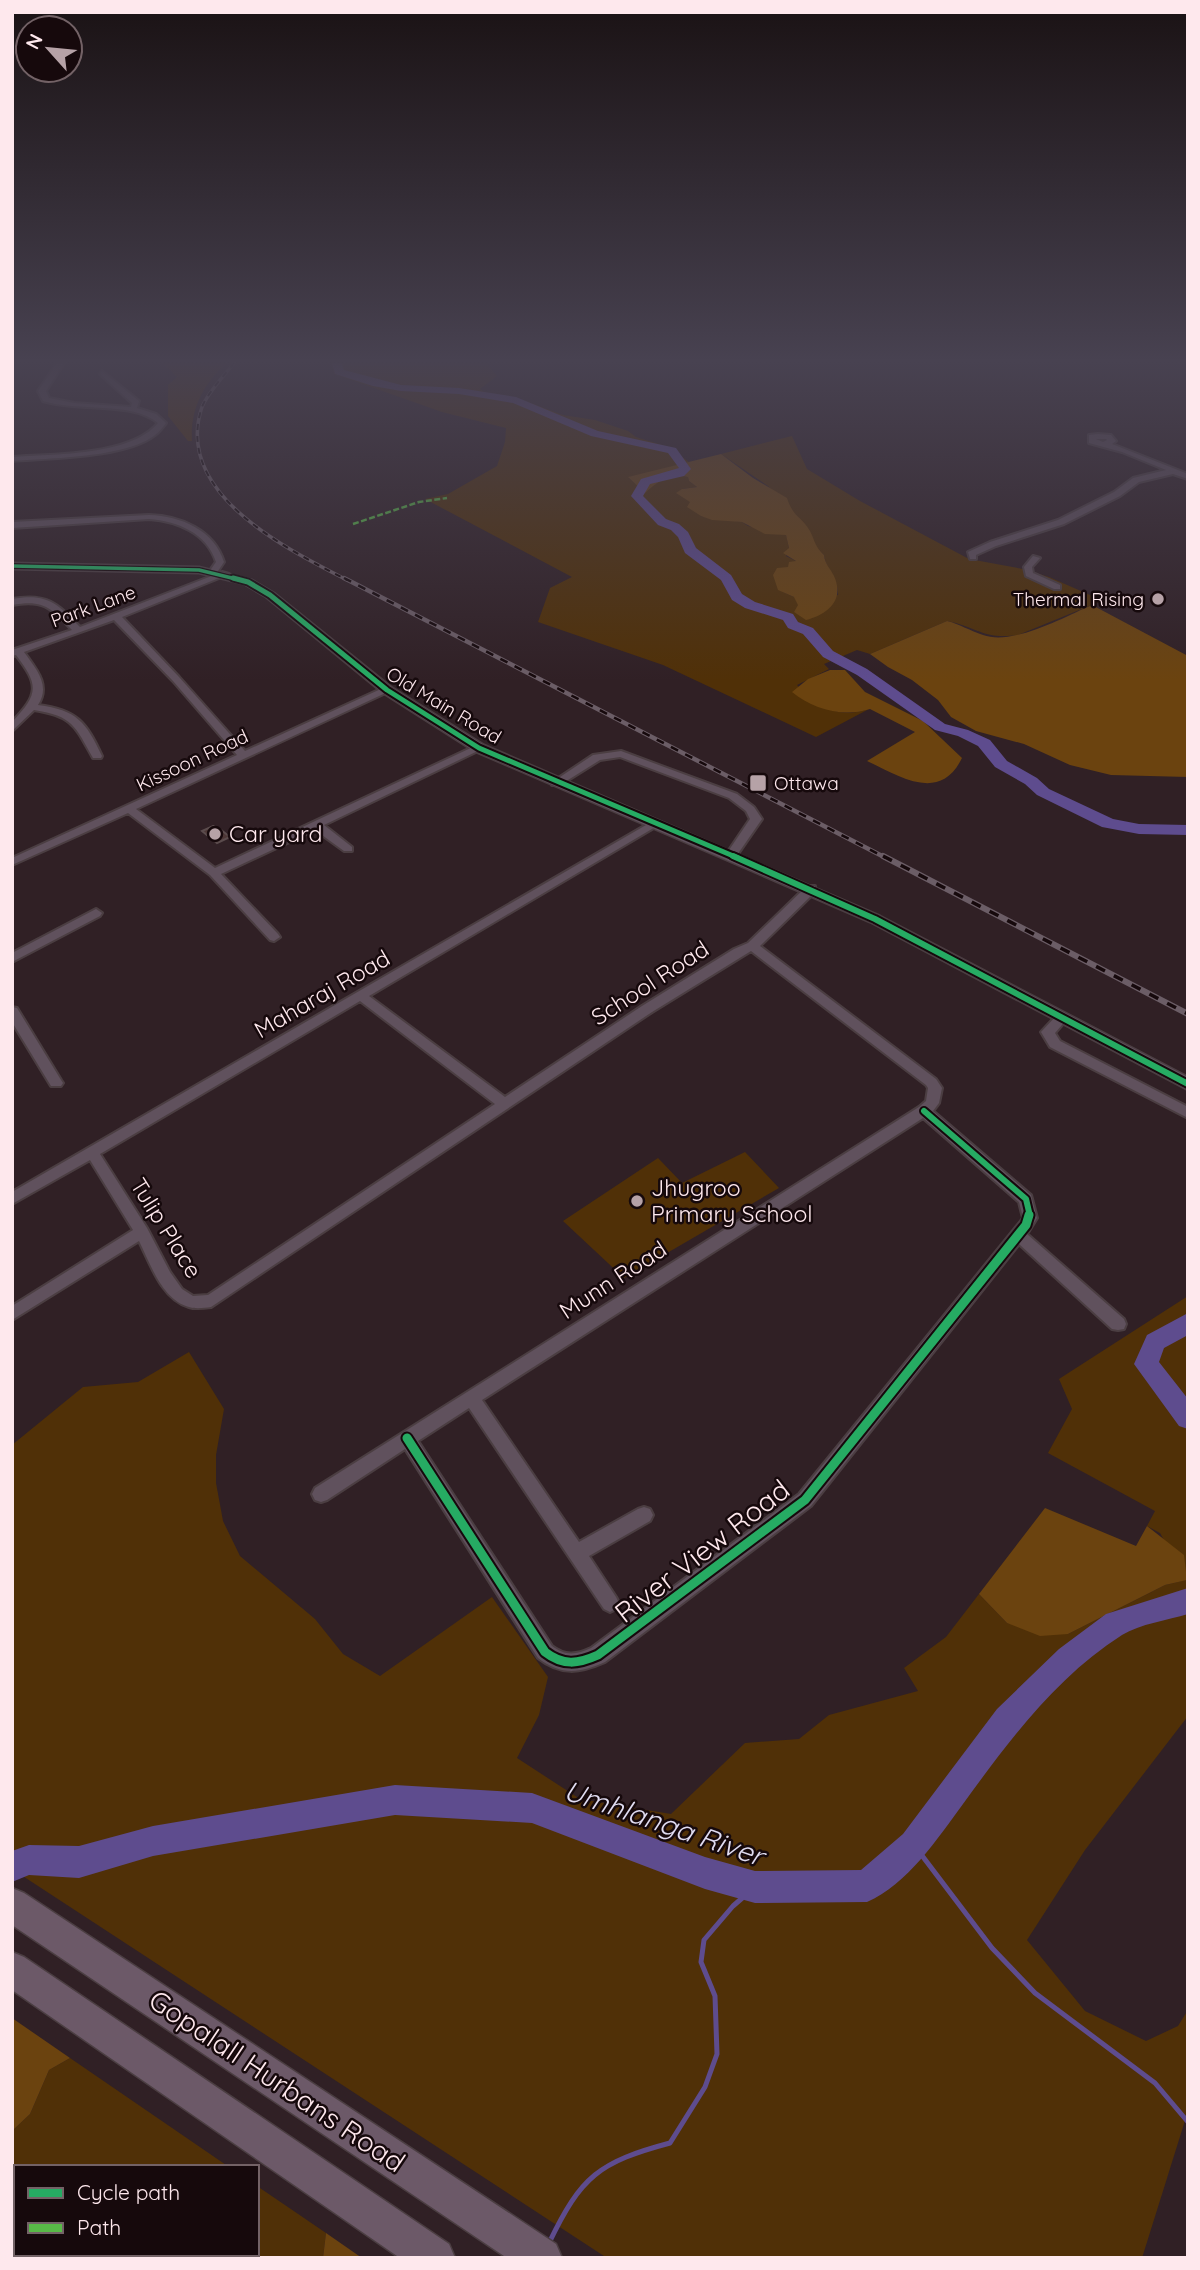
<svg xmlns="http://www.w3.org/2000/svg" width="1200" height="2270" font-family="Quicksand,sans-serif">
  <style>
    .green { fill: #503007 }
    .forest { fill: #6b430f }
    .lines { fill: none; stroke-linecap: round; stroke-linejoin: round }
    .stream { stroke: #5e4c8e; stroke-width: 5 }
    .river { fill: #5e4c8e; fill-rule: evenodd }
    .building { fill: #4d3736; stroke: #5b4c4d; stroke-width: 2 }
    .minor-casing { stroke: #4b3e42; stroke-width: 4 }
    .tertiary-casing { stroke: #4b3e42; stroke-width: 3 }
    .primary-casing { stroke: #4b3e42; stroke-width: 3 }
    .minor { fill: #60515d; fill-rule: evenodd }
    .tertiary { fill: #60515d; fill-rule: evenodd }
    .primary { fill: #6c5968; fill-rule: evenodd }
    .rail-far2-casing { stroke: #6b5d66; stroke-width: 3.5 }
    .rail-far1-casing { stroke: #6b5d66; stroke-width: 4.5 }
    .rail-casing { stroke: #6b5d66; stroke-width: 6 }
    .rail-far2 { stroke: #16090c; stroke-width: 2; stroke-dasharray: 6; stroke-linecap: butt }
    .rail-far1 { stroke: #16090c; stroke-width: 2.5; stroke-dasharray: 8; stroke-linecap: butt }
    .rail { stroke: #16090c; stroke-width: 3.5; stroke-dasharray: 10; stroke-linecap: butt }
    .quiet { stroke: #58b947; stroke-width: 2.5; stroke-dasharray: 6 2.5; stroke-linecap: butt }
    .cycleway-far3-casing { stroke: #16090c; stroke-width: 6 }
    .cycleway-far2-casing { stroke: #16090c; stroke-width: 9 }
    .cycleway-far1-casing { stroke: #16090c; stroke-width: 10 }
    .cycleway-casing { stroke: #16090c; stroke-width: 13 }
    .cycleway-far3 { stroke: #26ab63; stroke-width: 3.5 }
    .cycleway-far2 { stroke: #26ab63; stroke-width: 5 }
    .cycleway-far1 { stroke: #26ab63; stroke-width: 6 }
    .cycleway { stroke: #26ab63; stroke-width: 9 }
    .poi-dot { fill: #b6a2a7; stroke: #16090c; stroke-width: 2.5 }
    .labels { text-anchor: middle; stroke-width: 5; stroke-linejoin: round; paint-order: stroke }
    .far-poi-label { font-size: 19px; fill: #fee8ed; stroke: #16090c; text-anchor: end }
    .far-street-label { font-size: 19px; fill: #fee8ed; stroke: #16090c }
    .poi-label { font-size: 23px; fill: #fee8ed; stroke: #16090c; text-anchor: start }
    .street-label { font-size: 23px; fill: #fee8ed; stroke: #16090c }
    .near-street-label { font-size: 28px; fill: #fee8ed; stroke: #16090c }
    .near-water-label { font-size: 28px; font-style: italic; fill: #e1ddf2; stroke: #16090c }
  </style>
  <rect width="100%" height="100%" fill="#302025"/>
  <path class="green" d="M163,363H226C203,385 190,409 192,441H188L168,416V385L177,377Z
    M332,363H486L497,376L480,389L484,392L528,402L563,415L595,420L628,431L636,437L668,447L689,462L629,478L645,492C658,481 670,473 688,477L689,481L697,487L682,489L701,516L742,522L748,526L786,534L789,548L786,556L796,561L783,592L794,597L838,595C839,579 826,570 824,555L815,547L812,537L798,517L768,486L721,454L792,436L807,469L860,501L969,559L1023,569L1049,577L1090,595L1099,602L1018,635C984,640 977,627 947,621L870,654L857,650L824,664L829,669L797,685C816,708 839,719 869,709L816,737L663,665L538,622L550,588L572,577L425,499L448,494L497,466L505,442L506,428L442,412L334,374Z
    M745,1152L779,1188L624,1278L563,1221L658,1158L682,1183Z
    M1188,1296V1716L1085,1850L1027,1940L1085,2011L1146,2041L1178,2026L1188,2010V2111L1142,2258H607L12,1869V1445L83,1387L138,1382L189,1352L224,1409L216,1455V1483L223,1521L240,1556L315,1619L343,1654L380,1676L492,1597L548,1677L539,1715L517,1758L580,1799L671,1814L745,1743L799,1739L829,1715L918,1691L904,1668L946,1637L979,1594L1007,1623L1068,1634L1165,1585L1186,1580L1160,1533L1147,1526L1155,1511L1048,1453L1072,1409L1059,1379Z
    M70,2058L229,2167H16V2254H257V2186L326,2233L323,2258H12V2131L30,2114L49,2070Z"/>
  <path class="forest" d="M721,454L753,478L787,498C793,517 801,516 810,531C815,541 815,547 824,555C825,564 830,568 834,576C845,600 828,614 806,620L794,612L798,605L794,597L778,590L773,575L777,568L788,567L789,562L796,561L783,553L789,548L786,535L765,534L742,522L712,520L701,516L687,507L690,502L676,493L682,489L697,487L689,481L688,477C670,473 658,481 645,493L628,477Z
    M1092,605L1188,656V777L1111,775L1070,765L1024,744L976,731L951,717L938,700L912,680L888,667L870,654L947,621C960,624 970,631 983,635C1013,646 1064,617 1092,605Z
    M830,670H845L865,692L923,721L962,758C940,803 901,777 867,761L915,732L870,709C843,718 813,709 792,692L808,679Z
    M1045,1508L1136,1546L1147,1526L1184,1555L1187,1580L1165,1585L1068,1634L1040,1636L1007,1623L979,1594Z
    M12,2018L70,2058L49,2070L30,2114L12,2131Z
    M326,2233L362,2258H323Z"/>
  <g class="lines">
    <path class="stream" d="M914,1845L992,1948L1035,1993L1155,2083L1188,2122
      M549,2243C581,2176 599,2162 670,2143L705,2087L717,2054L715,1996L701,1962L704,1940L733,1906L755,1887"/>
    <path class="river" d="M332,363H342L344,370L401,385L459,388L516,397L598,431L676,448L691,469L684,476L650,484L643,496L666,519L679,524L688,532L696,548L731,575L742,594L755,602L793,614L798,622L813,628L833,651L867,669L945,724L968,730L990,740L1007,761L1037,778L1049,789L1113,819L1139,824L1188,825V835L1139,834L1102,827L1037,795L1025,784L995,767L978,746L958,736L935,730L857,675L823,657L803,634L788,628L783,620L745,608L732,600L721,580L685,553L678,537L671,530L658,525L631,496L641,479L679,468L668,453L591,436L513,403L459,394L401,391L373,386L335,374Z
      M1188,1313V1335L1164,1348L1159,1362L1188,1399V1429L1179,1426L1134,1364L1147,1335Z
      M1188,1588V1614C1168,1620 1140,1624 1122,1635C1056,1677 1008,1742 963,1804C938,1838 907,1885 867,1902L755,1903L705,1889L532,1823L395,1815L153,1856L79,1878L29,1875L12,1882V1851L29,1845L79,1846L153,1826L395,1785L532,1793L705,1857L755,1871L861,1870L903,1834L997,1709L1059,1649L1106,1614Z"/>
  </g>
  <path class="building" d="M213,826L220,829L230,837L217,843L202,831Z"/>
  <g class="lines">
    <defs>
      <path id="minor" d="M57,363H64L46,391L49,398L74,403L131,407L132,403L100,374L102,371L139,401L137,408L156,414L166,423C163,427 159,432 155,435C126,458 49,458 12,461V457C52,454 131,456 158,423C132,401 77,412 43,401L38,391Z
        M1098,434L1111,435L1116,441L1112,444L1188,474V479L1173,474L1139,482L1120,496L1064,524L996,546L976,555V559H970L968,552L990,542L1058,520L1114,492L1133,478L1166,470L1122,452L1089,443V435ZM1096,439H1106L1107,440L1103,442Z
        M149,515C181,516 214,530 224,562L216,574L209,572L216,562C207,533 177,521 149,519L12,528V522Z
        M1033,556L1040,558L1032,567L1033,573L1060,585V589H1054L1026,576L1024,567Z
        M222,572L229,574L122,617L179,677L245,751L383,688L392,690L136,809L215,868L475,746L479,745L484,748L324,825L352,847V851H344L315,830L221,874L278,934L280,937L274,941L270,940L210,875L128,813L12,865V858L237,755L173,681L114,620L24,652C36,669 51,685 38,705C77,710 86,722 102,756L101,758H93C75,726 73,716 34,710L12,731V722C39,694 39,685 16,655L12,656V650L72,630C51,608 44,599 12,605V599C47,593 57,603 80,627Z
        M621,751L737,794L754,807L762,819L735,858L731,859L725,856L750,819L746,811L729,798L620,757L600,760L560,785H552L551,783L593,755Z
        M653,821L659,824L657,826L369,996L505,1097L642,1006L734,949L748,943L807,886H815V892L760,946L936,1079L942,1088L939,1103L933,1111L1031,1195L1037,1218L1027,1234L1124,1319L1126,1324L1124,1329L1118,1330L1112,1329L1019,1244L811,1506L605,1662C580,1673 561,1676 538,1658L405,1449L327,1500L321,1502L315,1500L312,1494L315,1488L919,1107L926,1101L928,1088L926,1085L751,951L652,1012L211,1307C204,1308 195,1309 189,1307C162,1300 150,1263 139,1241L12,1320V1306L133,1230L90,1160L12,1204V1192ZM360,1001L495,1104L208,1295L193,1296L182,1289L170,1272L147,1228L100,1154ZM923,1118L1019,1202L1023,1218L1021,1221L799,1494L591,1648C576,1655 565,1656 552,1646L418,1441L469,1408L604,1609L610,1612L616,1609L619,1603L616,1597L589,1556L650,1521L653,1515L650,1509L644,1507L638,1509L579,1542L482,1400Z
        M96,909L102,913L100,916L12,962V953Z
        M12,1007L17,1008L61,1080L63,1083L61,1086H51L12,1022Z
        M1062,1014L1068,1018L1055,1033L1060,1041L1188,1107V1118L1050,1047L1041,1032L1057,1015Z"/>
      <path id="tertiary" d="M12,563L199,567L252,580L274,593L391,687L484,745L880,916L1188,1077V1090L870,922L474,751L383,693L266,597L244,584L199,573L12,569Z"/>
      <path id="primary" d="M12,1888L24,1893L556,2244L562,2258H507L12,1925Z
        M12,1952L24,1957L449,2244L455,2258H400L12,1990Z"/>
    </defs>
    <use href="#minor" class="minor-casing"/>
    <use href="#tertiary" class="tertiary-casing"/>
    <use href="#primary" class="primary-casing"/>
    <use href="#minor" class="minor"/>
    <use href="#tertiary" class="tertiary"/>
    <use href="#primary" class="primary"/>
    <defs>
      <path id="rail-far2" d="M234,363C224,376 208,392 202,407C173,493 285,548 347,580"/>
      <path id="rail-far1" d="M344,578L886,858"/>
      <path id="rail" d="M883,856L1188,1014"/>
    </defs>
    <use href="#rail-far2" class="rail-far2-casing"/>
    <use href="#rail-far1" class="rail-far1-casing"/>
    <use href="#rail" class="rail-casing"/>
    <use href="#rail-far2" class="rail-far2"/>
    <use href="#rail-far1" class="rail-far1"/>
    <use href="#rail" class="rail"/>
    <path class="quiet" d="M353,524L419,502L447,498"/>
    <defs>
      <path id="cycleway-far3" d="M12,566L199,570L240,580"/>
      <path id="cycleway-far2" d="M233,578L248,582L270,595L387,690L479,748L738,858"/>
      <path id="cycleway-far1" d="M733,856L875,919L1188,1084
        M924,1111L1026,1199L1030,1216"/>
      <path id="cycleway" d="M407,1438L545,1652C563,1666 578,1664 598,1655L805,1500L1026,1225L1029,1215"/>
    </defs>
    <use href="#cycleway-far3" class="cycleway-far3-casing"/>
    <use href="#cycleway-far2" class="cycleway-far2-casing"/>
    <use href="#cycleway-far1" class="cycleway-far1-casing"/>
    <use href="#cycleway" class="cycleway-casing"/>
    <use href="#cycleway-far3" class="cycleway-far3"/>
    <use href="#cycleway-far2" class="cycleway-far2"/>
    <use href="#cycleway-far1" class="cycleway-far1"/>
    <use href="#cycleway" class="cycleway"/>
  </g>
  <linearGradient id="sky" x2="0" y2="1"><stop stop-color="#1a1214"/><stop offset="0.53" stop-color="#484251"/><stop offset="1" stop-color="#484251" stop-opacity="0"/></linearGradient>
  <rect width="1200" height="681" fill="url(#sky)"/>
  <g class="poi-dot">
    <circle cx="1158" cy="599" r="7"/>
    <rect x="749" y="774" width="18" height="18" rx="3.5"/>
    <circle cx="215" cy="834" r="7"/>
    <circle cx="637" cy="1201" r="7"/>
  </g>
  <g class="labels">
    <g class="far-poi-label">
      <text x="1144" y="606">Thermal Rising</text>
      <text x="774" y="790" text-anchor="start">Ottawa</text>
    </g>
    <g class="far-street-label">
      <text transform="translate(93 606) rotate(-20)" y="7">Park Lane</text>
      <text transform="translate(444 705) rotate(31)" y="7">Old Main Road</text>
      <text transform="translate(192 760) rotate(-25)" y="7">Kissoon Road</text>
    </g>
    <g class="poi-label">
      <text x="229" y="842">Car yard</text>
      <text x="651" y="1196">Jhugroo<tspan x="651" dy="26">Primary School</tspan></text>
    </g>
    <g class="street-label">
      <text transform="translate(650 983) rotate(-33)" y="8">School Road</text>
      <text transform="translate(322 994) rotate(-30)" y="8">Maharaj Road</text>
      <text transform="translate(166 1228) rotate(58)" y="8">Tulip Place</text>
      <text transform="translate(613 1280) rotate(-33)" y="8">Munn Road</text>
    </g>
    <g class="near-street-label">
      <text transform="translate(702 1551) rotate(-38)" y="10">River View Road</text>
      <text transform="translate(277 2081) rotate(34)" y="10">Gopalall Hurbans Road</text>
    </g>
    <g class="near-water-label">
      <text transform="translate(664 1823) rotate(19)" y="10">Umhlanga River</text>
    </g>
  </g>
  <rect width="1200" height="2270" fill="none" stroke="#fee8ed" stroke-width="28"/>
  <rect x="14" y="2165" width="245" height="91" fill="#16090c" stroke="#736266" stroke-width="2"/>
  <rect x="28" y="2188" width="35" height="10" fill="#26ab63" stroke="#736266" stroke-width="2"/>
  <text x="77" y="2200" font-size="21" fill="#fee8ed">Cycle path</text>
  <rect x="28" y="2223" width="35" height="10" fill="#58b947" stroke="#736266" stroke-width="2"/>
  <text x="77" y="2235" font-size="21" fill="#fee8ed">Path</text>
  <g transform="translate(49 49) rotate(297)"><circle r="33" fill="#16090c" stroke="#736266" stroke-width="2"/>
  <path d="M0-5L12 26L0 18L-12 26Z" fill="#b6a2a7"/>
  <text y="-10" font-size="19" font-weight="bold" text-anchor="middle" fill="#fee8ed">N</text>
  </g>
</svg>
